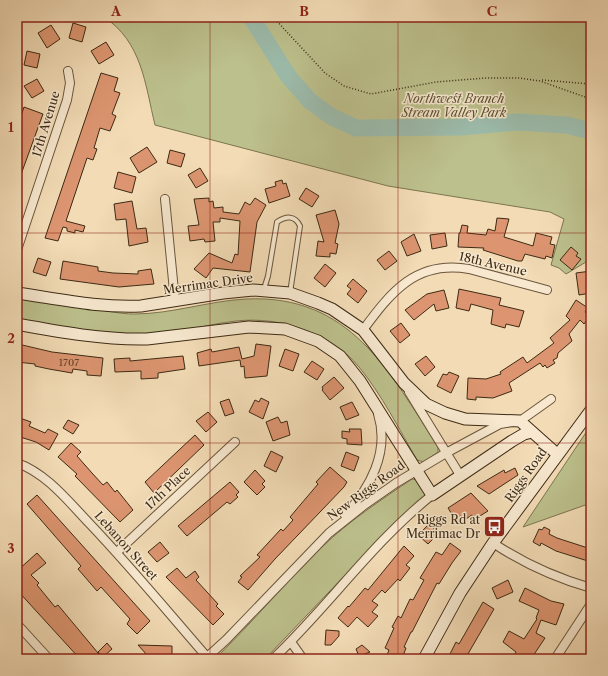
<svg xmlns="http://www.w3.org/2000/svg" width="608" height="676" font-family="'Libre Caslon Text',serif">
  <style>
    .green { fill: #bcc08c; stroke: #7c7550 }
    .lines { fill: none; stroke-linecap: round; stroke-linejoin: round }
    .river { stroke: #9cbbab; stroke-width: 17 }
    .building { fill: #dc9570; stroke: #3d2a14 }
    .lane-casing { stroke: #6a563c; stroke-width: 6 }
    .street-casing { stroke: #6a563c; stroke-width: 10 }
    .secondary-casing { stroke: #3d2a14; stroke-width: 13 }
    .path { stroke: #3d2a14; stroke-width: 1.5; stroke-dasharray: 1 2; stroke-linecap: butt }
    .lane { stroke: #f7e8cf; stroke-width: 4 }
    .street { stroke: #f7e8cf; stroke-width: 8 }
    .secondary { stroke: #f7e8cf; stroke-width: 11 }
    .grid { fill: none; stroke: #8f2418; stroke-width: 1; stroke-opacity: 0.55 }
    .labels { text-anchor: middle; stroke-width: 3; stroke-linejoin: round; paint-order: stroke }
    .number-label { font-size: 10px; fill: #65452b }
    .park-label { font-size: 12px; font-style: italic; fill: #5d5032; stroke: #f7e8cf }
    .street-label { font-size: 12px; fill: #3d2a14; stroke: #f7e8cf }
    .poi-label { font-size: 12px; fill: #3d2a14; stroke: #f7e8cf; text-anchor: end }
    .neatline { fill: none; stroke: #8f2418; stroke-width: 1.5 }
    .grid-label { font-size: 13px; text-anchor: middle; font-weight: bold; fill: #8f2418 }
  </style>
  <rect width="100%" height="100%" fill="#f2dbb5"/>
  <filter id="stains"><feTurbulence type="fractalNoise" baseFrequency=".005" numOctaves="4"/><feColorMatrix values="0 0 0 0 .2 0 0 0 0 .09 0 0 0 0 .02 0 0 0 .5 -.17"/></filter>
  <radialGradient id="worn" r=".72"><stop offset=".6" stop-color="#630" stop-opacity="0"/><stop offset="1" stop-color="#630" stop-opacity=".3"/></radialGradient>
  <path class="green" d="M104,17H591V259L566,274L559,268L551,265L564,219L550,212L388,186L155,125C145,84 142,42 104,17Z
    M17,298C41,301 65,305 89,308C104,310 119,314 134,314C172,314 208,301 246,299C350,294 389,371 438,447V452L424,462L417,460C399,429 382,395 359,367C331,333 280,316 236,321C208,324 181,333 153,335C107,336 62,327 17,321Z
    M591,425V503L523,527Z
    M412,479L418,480L425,489V496L391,527L265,659H215C252,623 285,583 322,547C349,521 381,500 412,479Z"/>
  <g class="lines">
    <path class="river" d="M251,17L288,76L310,101L332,117L356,128L461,127L518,122L566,125L591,131"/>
  </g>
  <path class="building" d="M73,23L86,27L82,42L69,38Z
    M51,25L60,39L47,48L38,33Z
    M106,42L114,55L99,64L91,51Z
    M27,51L40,54L37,68L24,65Z
    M101,73L118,78L114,91L120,93L112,114L116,116L110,131L100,128L94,148L97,149L93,160L87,158L66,221L85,226L83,232L75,230V233L67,231V228L63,227L58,241L45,238Z
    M37,79L44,91L32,98L24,86Z
    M24,107L43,114L19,180L17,179V128Z
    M147,147L157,162L139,173L130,158Z
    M170,150L185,154L181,167L167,163Z
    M200,168L208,181L196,188L188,175Z
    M118,172L136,177L132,193L114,188Z
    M282,180L283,184L286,183L290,196L269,203L265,189L276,186L275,182Z
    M306,188L319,196L312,207L299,199Z
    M209,198V202L213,201L214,208L223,207V212L239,214L245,202L250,205L255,198L266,205L257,222L250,272L213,268L206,278L194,269L209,253L232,263L235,254L238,255L240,221L220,218V222H213L215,241L205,242L204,239L190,241L188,226L199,225L194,199Z
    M132,201L137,229L146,228L148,242L129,246L126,219L116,220L114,204Z
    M335,210L339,224L335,243L338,244L336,254L330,253V257L316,256L318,241L324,242L316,215Z
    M497,218L509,219L504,237L533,246L536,233L552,237L550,244L555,245L552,258L546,256L545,259L525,254L522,261H518L483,250L484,248L458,247L459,233H460L462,225L468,226L467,233L486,235L488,229L495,231Z
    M445,233L447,246L432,249L430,235Z
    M414,234L421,251L407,256L401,242Z
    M571,247L578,253L576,256L581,259L572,270L560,260Z
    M389,251L397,261L385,270L377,260Z
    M38,258L51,262L46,276L33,272Z
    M63,261L98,267V271L113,273L138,274V271L151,269L154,284L119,287L60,279Z
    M325,264L336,273L325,287L314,278Z
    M591,271V293L579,295L576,273Z
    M353,279L367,291L358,303L347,294L351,289L347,286Z
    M459,289L501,298L499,305L524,311L519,327L506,324L505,328L491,324L493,310L471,304L469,311L456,308Z
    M444,290L449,308L436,311L434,304L414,320L405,310L427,294Z
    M576,300L588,308L585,312L590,316L584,324L580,320L569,334L572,341L558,353L557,358L553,360L555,363L547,368L545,365L543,367L540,363L509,383L512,391L493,398L476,397V400L467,399L468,378L486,379L501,374L500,372L523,357L527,363L554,343L550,338L570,320L566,316Z
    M401,323L410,335L400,343L390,331Z
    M18,344L52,352L103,358L101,376L87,375V371L73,369L72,373L49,369L35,366V364L17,362Z
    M256,344L271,346L267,376L245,378L244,366L241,367L240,360L199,366L197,353L211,349L212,352L239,347L242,359L254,356Z
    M285,349L299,354L293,371L279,366Z
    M183,356L185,369L158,373V378L141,379V371L115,372L114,359L130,358V361Z
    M426,356L435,367L425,376L415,364Z
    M312,361L324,369L317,380L304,372Z
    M449,372L459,376L451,393L437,386L443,374L447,375Z
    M334,377L344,388L330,400L322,390L323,389L322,387Z
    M261,398L269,402L263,419L249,412L255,400L259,402Z
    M229,399L234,413L225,416L220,402Z
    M352,402L359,415L346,420L340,407Z
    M208,412L217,422L206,432L196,421Z
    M17,417L31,422L29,426L45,433L48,429L58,434L49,450L36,442L17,436Z
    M278,417L281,423L287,421L290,435L273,441L266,422Z
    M68,420L79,425L73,434L63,428Z
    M349,429H361L362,445L347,444V439L342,438V431L350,432Z
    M195,435L204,445L154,493L145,482Z
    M71,443L81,452L77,456L92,473L103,485L107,482L115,492L117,490L133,510L120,522L75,476L77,474L58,457Z
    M271,451L283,457L276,472L264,466Z
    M346,452L359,457L354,471L341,466Z
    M330,467L347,482L344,487L275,559L248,590L238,582L242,577L240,576L260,557L257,555L281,529L283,531L293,520L290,517L318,484L316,482Z
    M515,468L518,475L489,494L477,486L504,470L505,473Z
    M255,470L265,481L262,484L265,487L257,495L244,482Z
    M230,482L239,492L236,495L238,497L230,504L227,502L187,536L178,526Z
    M471,493L488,511L475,519L472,515L458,524L448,508Z
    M37,495L150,621L137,634L127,624L130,619L101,587L97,591L78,569L81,566L27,504Z
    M429,524L439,533L428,544L418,535Z
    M544,527L550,530L549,534L557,538L591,549V562L556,551L541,543L540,546L533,542L539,529L542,530Z
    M160,542L169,553L157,562L148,552Z
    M450,543L461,551L452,563L439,584L437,583L412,632H411L404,647L406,648L403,656L398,654L396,659L387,655L389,650L385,648L394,628L392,627L398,616L401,618L410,599L413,600L424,580L420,578L436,552L442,555Z
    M404,546L414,556L406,565L410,568L400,581L398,579L385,593L382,590L372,601L378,605L372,612L378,616L368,627L357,617L348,627L338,618L348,606L349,607L365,588L368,590Z
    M37,553L46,563L31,575L39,583L37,585L55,607L58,605L103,659H80L17,590V571Z
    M177,568L186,578L195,571L199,577L196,580L218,604L216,606L224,614L213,625L166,577Z
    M508,580L513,592L497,599L492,588Z
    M525,588L551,601L564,604L556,625L541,620L536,633L545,638L531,659H512L516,652L503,642L509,631L524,639L537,619L536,618L539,610L519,601Z
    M483,602L494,609L465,659H455L449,656L456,642L459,644Z
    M326,630L339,631V636L331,645H325Z
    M107,643L112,649L103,657L98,652Z
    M138,645L172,646V659H158V655H147Z
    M362,645L370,652L359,656L356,649Z"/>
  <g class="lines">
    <defs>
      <path id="lane" d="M264,289L268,276L277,222C286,216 295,215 300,226L290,293"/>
      <path id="street" d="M165,199L175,301
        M17,250L67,100L70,83L68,71
        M363,330C391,292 416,260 469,269L547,290
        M409,392L460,475
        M17,463C46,473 68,501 89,523C130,566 168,612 207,657
        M345,515C370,488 390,452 378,414
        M493,543C523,563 556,578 591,588
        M117,552L235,442
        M17,624L49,659
        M291,642L303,659
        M205,659L226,640L329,533L363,506L396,483L446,453L500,424L520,421L551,399
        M273,659C328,607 372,543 432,495
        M555,659L591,604"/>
      <path id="secondary" d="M17,293C59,299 99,308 141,306L223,293L253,290L290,293L318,303L332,309L363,330L404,383L426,404L445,413L465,419L520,421L557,454
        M17,324C60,332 104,340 147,339L249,327L285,329L318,341L340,356L360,381L432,495L512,441L524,434L532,432
        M424,659L460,593L493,543L591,410"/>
    </defs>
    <use href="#lane" class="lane-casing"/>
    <use href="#street" class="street-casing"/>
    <use href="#secondary" class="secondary-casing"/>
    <path class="path" d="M273,17L325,73L344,86L371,94L436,82L485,78H519L540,81L591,99
      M542,80L591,84"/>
    <use href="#lane" class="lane"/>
    <use href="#street" class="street"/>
    <use href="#secondary" class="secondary"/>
  </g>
  <path class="grid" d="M210,17V659M398,17V659M17,233H591M17,443H591"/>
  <defs>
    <symbol id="bus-square" viewBox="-11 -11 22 22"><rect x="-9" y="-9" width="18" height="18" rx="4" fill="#8f2418" stroke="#f7e8cf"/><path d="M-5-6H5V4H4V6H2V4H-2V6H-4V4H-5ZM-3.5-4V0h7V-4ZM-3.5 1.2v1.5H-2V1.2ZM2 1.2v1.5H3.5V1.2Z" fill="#fff"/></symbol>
  </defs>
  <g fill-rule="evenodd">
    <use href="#bus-square" x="482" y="514" width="25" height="25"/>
  </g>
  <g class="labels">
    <g class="number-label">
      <text x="69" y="366">1707</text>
    </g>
    <g class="park-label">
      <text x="454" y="103">Northwest Branch<tspan x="454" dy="14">Stream Valley Park</tspan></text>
    </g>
    <g class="street-label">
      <text transform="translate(46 124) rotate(-73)" y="4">17th Avenue</text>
      <text transform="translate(493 264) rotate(13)" y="4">18th Avenue</text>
      <text transform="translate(208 284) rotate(-8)" y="4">Merrimac Drive</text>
      <text transform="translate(526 475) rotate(-55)" y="4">Riggs Road</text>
      <text transform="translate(168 488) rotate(-43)" y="4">17th Place</text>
      <text transform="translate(366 491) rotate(-36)" y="4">New Riggs Road</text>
      <text transform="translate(126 546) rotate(48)" y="4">Lebanon Street</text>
    </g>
    <g class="poi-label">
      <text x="480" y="524">Riggs Rd at<tspan x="480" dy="14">Merrimac Dr</tspan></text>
    </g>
  </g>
  <rect width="608" height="676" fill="none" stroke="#f2dbb5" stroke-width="44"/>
  <rect x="22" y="22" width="564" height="632" class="neatline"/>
  <g class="grid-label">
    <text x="116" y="16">A</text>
    <text x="304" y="16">B</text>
    <text x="492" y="16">C</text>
    <text x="11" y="132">1</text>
    <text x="11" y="343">2</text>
    <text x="11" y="553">3</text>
  </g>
  <rect width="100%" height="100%" filter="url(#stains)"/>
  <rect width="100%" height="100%" fill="url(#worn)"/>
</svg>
